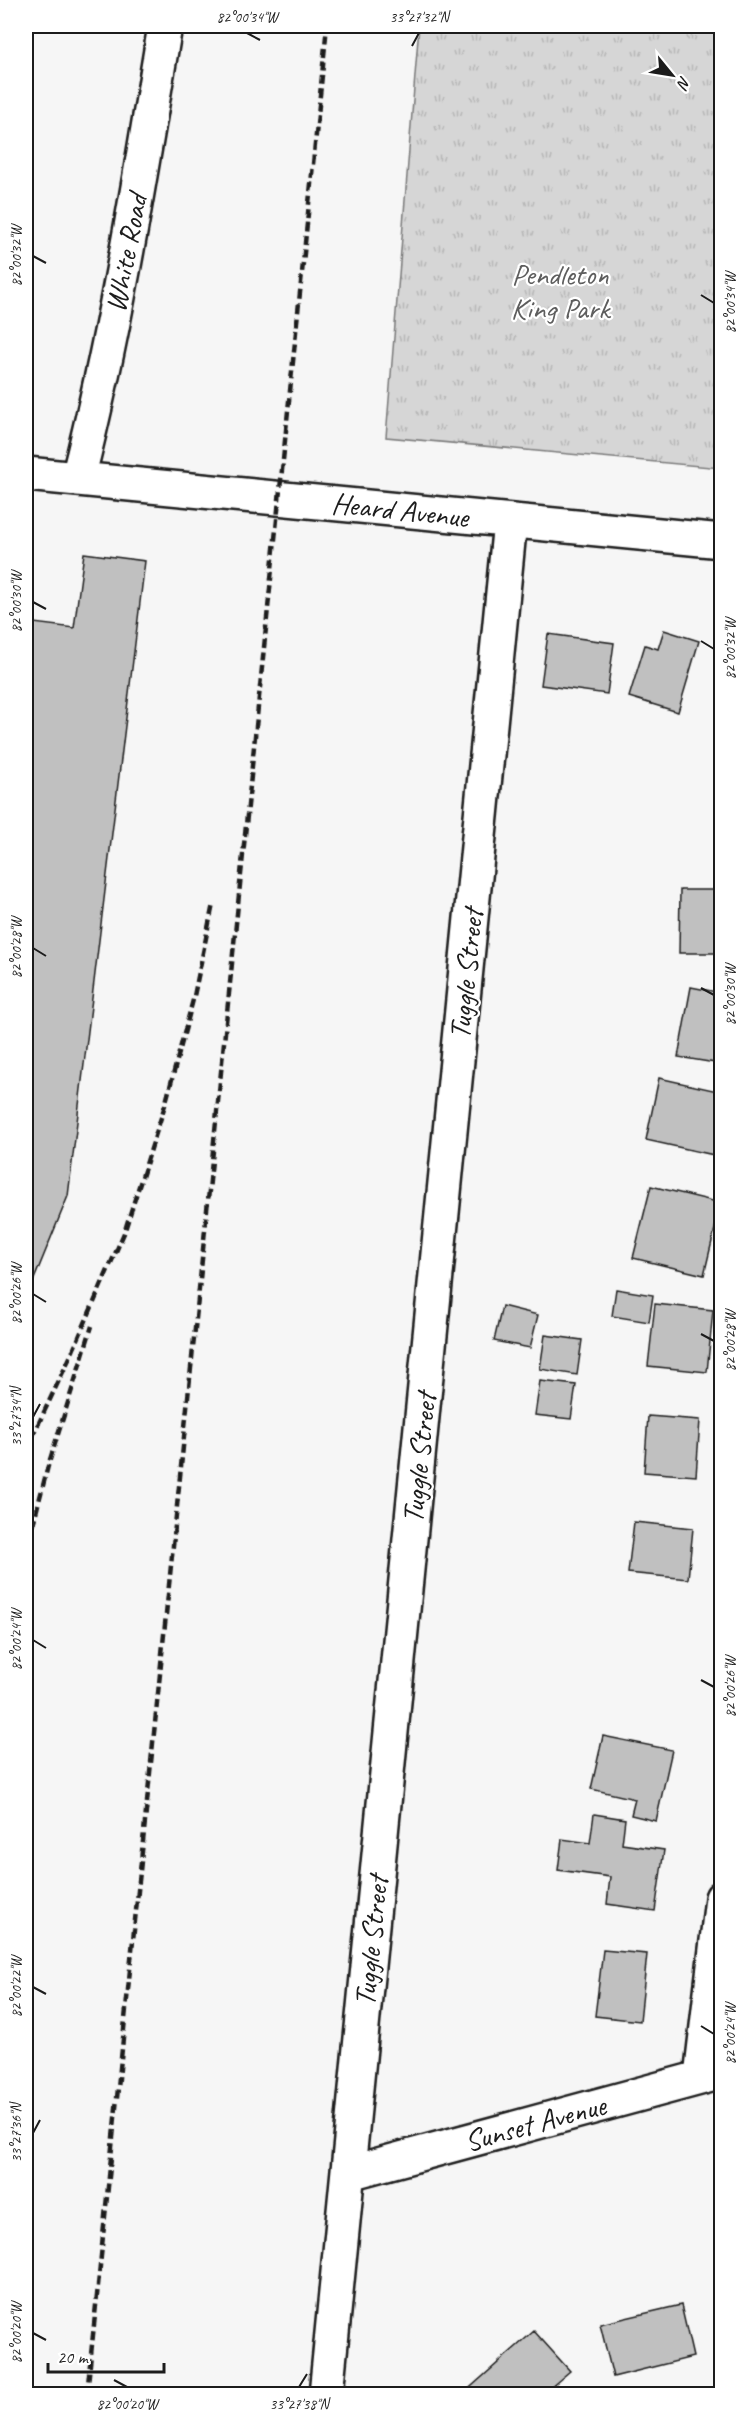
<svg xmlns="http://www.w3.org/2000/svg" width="747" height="2420" font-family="Caveat,sans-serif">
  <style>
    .park { fill: url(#park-tufts); stroke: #797979; stroke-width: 1.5 }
    .building { fill: #c0c0c0; stroke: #1c1c1c; stroke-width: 1.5 }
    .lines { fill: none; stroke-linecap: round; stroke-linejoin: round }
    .minor-casing { stroke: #1c1c1c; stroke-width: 38 }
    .minor { stroke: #fff; stroke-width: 33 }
    .rail { stroke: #1c1c1c; stroke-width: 4.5; stroke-dasharray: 9 4.5; stroke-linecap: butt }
    .ticks { fill: none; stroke: #1c1c1c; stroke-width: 2 }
    .labels { text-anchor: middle; stroke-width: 4.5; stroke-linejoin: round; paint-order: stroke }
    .street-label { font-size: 30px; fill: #1c1c1c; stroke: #fff }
    .park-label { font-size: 30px; fill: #5d5d5d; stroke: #fff }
    .neatline { fill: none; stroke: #1c1c1c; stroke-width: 2 }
    .ticks-label { font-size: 15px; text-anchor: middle; fill: #1c1c1c }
  </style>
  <defs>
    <pattern id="park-tufts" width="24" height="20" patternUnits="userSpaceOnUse" patternTransform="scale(1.5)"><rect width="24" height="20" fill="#d6d6d6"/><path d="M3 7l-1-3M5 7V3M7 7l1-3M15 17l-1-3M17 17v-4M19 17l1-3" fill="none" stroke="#b7b7b7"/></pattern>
  </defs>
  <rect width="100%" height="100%" fill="#f6f6f6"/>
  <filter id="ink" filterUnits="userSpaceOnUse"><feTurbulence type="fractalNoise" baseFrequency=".0167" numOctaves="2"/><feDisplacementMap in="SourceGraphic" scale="12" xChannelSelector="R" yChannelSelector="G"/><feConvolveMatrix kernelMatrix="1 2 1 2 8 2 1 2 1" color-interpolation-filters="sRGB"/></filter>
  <g filter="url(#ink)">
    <path class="park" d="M419,26H721V468L386,437Z"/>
    <path class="building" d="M84,553L145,561L68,1196L26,1299V622L74,628Z
      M664,630L699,641L678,712L629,697L645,645L658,649Z
      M548,634L614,643L607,694L541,685Z
      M680,890H722V953H679Z
      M691,987L722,993V1064L678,1057Z
      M659,1078L722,1092V1121L714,1155L646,1140Z
      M651,1186L721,1203L704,1275L633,1258Z
      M616,1289L653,1295L649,1322L612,1316Z
      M655,1304L713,1310L707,1372L648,1366Z
      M502,1306L538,1315L530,1348L494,1341Z
      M545,1335L582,1340L577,1375L540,1369Z
      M540,1381L576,1385L571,1419L535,1415Z
      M648,1416L700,1420L696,1476L644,1472Z
      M634,1522L693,1528L688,1579L628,1573Z
      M603,1736L672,1750L656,1821L631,1815L635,1799L591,1789Z
      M594,1814L625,1819L622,1844L664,1850L655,1911L607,1904L610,1877L558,1870L562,1839L590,1843Z
      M603,1950L647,1954L640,2021L595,2016Z
      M722,2271V2292L717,2272Z
      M681,2305L693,2357L613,2377L600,2324Z
      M534,2331L570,2371L543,2394H463Z"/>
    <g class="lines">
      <defs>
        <path id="minor" d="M26,474L722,541
          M78,478C116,329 140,177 165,26
          M701,2077L722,1898
          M349,2173L722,2072
          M326,2394L510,521"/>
      </defs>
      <use href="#minor" class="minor-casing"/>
      <use href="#minor" class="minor"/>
      <path class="rail" d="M26,1450L72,1353L124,1233L166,1102L194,996L213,904
        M26,1552L48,1466L92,1326
        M87,2394L327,26"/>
    </g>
  </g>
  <path class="ticks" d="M247,33L260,40M412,46L419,33M33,256L46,263M701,295L714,303M33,602L46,609M701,641L714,649M33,948L46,956M701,988L714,995M33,1294L46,1302M701,1334L714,1341M33,1417L40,1404M33,1640L46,1648M701,1680L714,1687M33,1987L46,1994M701,2026L714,2034M33,2133L40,2120M33,2333L46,2340M114,2380L127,2387M299,2387L307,2374"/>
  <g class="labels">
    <g class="street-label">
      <text transform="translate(126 253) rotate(-79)" y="10">White Road</text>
      <text transform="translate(400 510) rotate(6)" y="10">Heard Avenue</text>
      <text transform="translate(466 974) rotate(-84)" y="10">Tuggle Street</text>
      <text transform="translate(419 1458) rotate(-84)" y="10">Tuggle Street</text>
      <text transform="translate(371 1941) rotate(-84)" y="10">Tuggle Street</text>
      <text transform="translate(535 2123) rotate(-15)" y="10">Sunset Avenue</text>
    </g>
    <g class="park-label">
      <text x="560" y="284">Pendleton<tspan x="560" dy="34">King Park</tspan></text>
    </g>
  </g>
  <rect width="747" height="2420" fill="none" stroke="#fff" stroke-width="66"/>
  <g transform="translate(672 75) rotate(120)" stroke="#ffffff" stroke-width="4.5" paint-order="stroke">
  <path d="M0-4.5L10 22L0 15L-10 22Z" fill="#1c1c1c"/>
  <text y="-9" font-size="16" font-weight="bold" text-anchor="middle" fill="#1c1c1c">N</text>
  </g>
  <path d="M48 2363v9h116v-9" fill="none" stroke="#1c1c1c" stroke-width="3"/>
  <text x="57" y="2363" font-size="18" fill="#1c1c1c" stroke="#ffffff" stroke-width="4.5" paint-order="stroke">20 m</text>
  <rect x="33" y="33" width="681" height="2354" class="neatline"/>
  <g class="ticks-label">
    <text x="247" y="22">82°00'34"W</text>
    <text x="419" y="22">33°27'32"N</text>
    <text transform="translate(16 256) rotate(-90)" y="5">82°00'32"W</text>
    <text transform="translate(730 303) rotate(-90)" y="5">82°00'34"W</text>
    <text transform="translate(16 602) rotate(-90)" y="5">82°00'30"W</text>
    <text transform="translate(730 649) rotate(-90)" y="5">82°00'32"W</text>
    <text transform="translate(16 948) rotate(-90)" y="5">82°00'28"W</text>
    <text transform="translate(730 995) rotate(-90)" y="5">82°00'30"W</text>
    <text transform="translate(16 1294) rotate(-90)" y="5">82°00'26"W</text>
    <text transform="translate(730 1341) rotate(-90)" y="5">82°00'28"W</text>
    <text transform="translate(16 1417) rotate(-90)" y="5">33°27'34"N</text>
    <text transform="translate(16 1640) rotate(-90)" y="5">82°00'24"W</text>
    <text transform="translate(730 1687) rotate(-90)" y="5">82°00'26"W</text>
    <text transform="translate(16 1987) rotate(-90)" y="5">82°00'22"W</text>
    <text transform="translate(730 2034) rotate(-90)" y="5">82°00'24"W</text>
    <text transform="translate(16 2133) rotate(-90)" y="5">33°27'36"N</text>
    <text transform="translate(16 2333) rotate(-90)" y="5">82°00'20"W</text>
    <text x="127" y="2409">82°00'20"W</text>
    <text x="299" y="2409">33°27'38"N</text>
  </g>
</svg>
